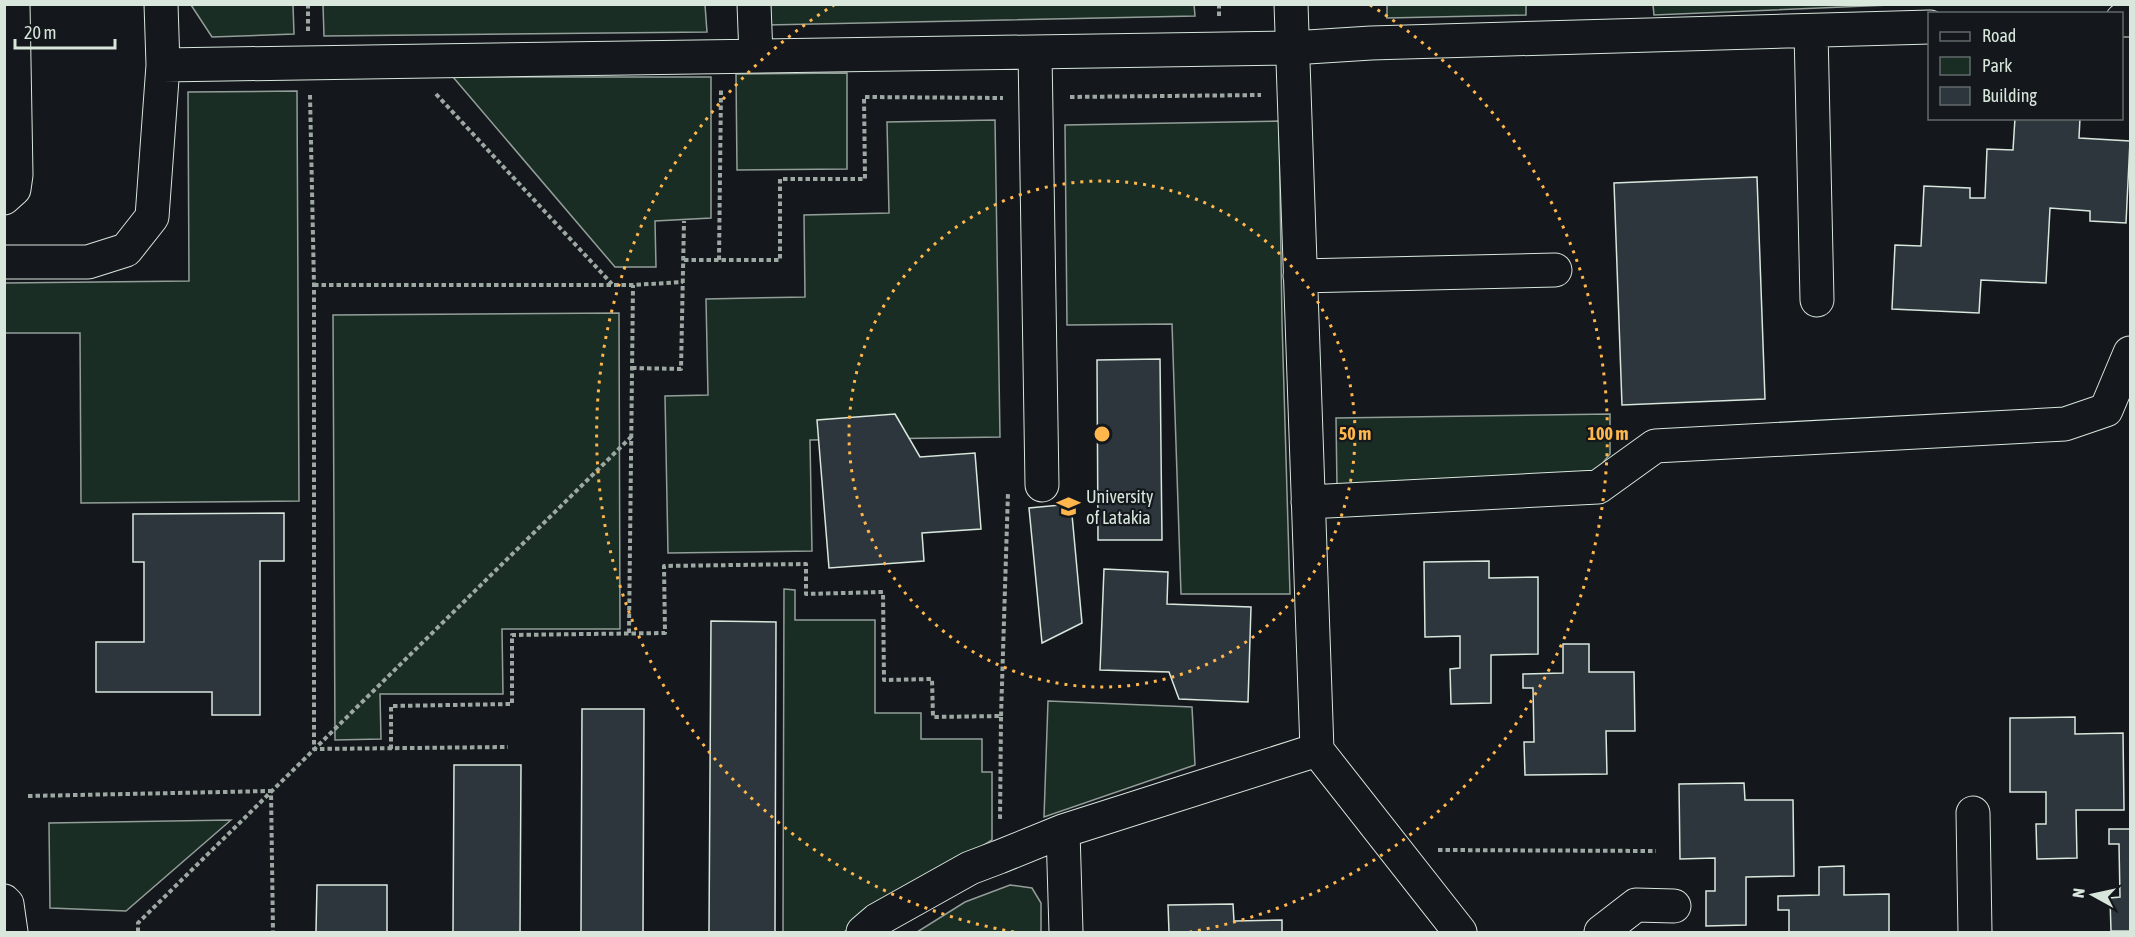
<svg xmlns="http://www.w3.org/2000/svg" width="2135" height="937" font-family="'Asap Condensed',sans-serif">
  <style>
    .green { fill: #1a2d24; stroke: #939e99; stroke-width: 1.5 }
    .building { fill: #2c363c; stroke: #d8e6dc; stroke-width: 1.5 }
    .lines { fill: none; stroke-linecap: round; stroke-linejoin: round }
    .minor-casing { stroke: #d8e6dc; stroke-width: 35 }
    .path { stroke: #9da8a2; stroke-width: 4; stroke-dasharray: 4.5 3; stroke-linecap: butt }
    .minor { stroke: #14181c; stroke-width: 33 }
    .ring { fill: none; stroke: #ffb74d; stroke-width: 3; stroke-dasharray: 3 6 }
    .labels { text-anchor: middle; stroke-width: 4.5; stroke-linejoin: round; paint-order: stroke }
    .poi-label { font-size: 18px; fill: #d8e6dc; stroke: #14181c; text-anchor: start }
    .centre { fill: #ffb74d; stroke: #14181c; stroke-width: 3 }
    .ring-label { font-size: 18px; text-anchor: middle; font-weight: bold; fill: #ffb74d; stroke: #14181c; stroke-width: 4.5; stroke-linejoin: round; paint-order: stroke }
  </style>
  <rect width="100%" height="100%" fill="#14181c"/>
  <path class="green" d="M1194,4L1195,16L767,25V5Z
    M191,5H293L294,34L212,37Z
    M323,5H705L707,32L324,36Z
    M1387,5H1526V15L1387,18Z
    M1653,5V4L1890,5L1654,15Z
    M847,73V169L737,170L736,74Z
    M453,77H711V218L655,221L656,267H615Z
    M297,91L299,501L81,503L80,333H5V283L189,281L188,92Z
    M995,120L1000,437L810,440L812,551L668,553L665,396L708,395L706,299L805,297L804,215L889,213L887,122Z
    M1279,121L1282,322L1290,594H1181L1172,324L1067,325L1065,125Z
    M619,313L620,629H502L503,694H380L381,739L335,740L333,315Z
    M1610,414V454L1592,476L1337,487L1336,418Z
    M784,589L795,590V620H875V713H921V739H982V772H992V840L844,932H783Z
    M1048,701L1192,707L1195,765L1044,817Z
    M231,820L126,911L50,908L49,823Z
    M1010,885L1032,888L1041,903V932H917L965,902Z"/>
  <path class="building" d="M2015,118H2080L2079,138L2130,141L2126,223L2090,221V211L2050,208L2046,283L1981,280L1979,313L1892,309L1895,245L1921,246L1924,186L1970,188V198H1985L1987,149L2013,150Z
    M1757,177L1765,399L1622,405L1614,183Z
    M1160,359L1162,540H1098L1097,360Z
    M895,414L920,457L975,453L981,529L922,533L924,561L829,568L817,420Z
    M1071,504L1082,623L1042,643L1029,508Z
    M284,513V561H260V715H212V692H96V642H144V562H133V514Z
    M1489,561V578L1538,577V654L1491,655V703L1451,704L1450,669L1460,668V636L1425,637L1424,562Z
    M1104,569L1168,572L1167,604L1251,607L1248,702L1179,699L1169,672L1100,670Z
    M711,621L776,622L775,932H709Z
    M1563,644H1589V672H1634L1635,731H1606L1607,774L1525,775L1524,742H1534L1533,688H1523V674L1563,673Z
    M582,709H644L643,932H581Z
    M2075,717V734L2123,733L2124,810H2076L2077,858L2037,859L2036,824H2046V792H2010V718Z
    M454,765H521L520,932H453Z
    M1744,783L1745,800H1793L1794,876L1746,877V925L1706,926V891H1715V858L1680,859L1679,784Z
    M2109,829H2130V931H2111L2110,898L2120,897L2119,844H2109Z
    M1844,866V895L1889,894V932H1789V910H1778V896L1819,895V867Z
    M317,885H387V932H316Z
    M1233,904L1234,921L1282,920V932H1169L1168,905Z"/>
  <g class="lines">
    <defs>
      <path id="minor" d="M754,4L756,56
        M1291,4L1317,750L1460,932
        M2122,20H2130
        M1811,31L1817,300
        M1035,52L1042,485
        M163,65L1292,48L1371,43L1930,27
        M4,198L14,189L16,175L13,4
        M4,262H88L126,250L152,217L163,65L161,4
        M1300,276L1555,270
        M1308,502L1598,487L1655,446L2065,424L2106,410L2130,353
        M1973,813L1975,932
        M1063,831L1066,932
        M4,901L7,904L11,932
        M863,932L877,920L970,868L999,857L1063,831L1317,750
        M1601,932L1636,905L1674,906"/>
    </defs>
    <use href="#minor" class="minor-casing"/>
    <path class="path" d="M308,4V31
      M1219,4V16
      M436,94L612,284
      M310,95L314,285V749L508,747
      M1070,97L1261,95
      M684,260H780V179H865L864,97L1003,98
      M719,260L721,90
      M314,285H633L683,282
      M632,368L681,369L684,221
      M629,633L633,285
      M1001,716L1008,492
      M391,749V706L512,704V635L665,633L664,566L806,564V594L883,592L884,680L932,679L933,717L1001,716L1000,821
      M28,796L271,791L273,932
      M1438,850L1656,851
      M138,932V923L631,437"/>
    <use href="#minor" class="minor"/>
  </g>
  <g class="ring">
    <circle cx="1102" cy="434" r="253"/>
    <path d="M1014 932A506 506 0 0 1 834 5M1370 5A506 506 0 0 1 1190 932"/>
  </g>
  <defs>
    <symbol id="university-bare" viewBox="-9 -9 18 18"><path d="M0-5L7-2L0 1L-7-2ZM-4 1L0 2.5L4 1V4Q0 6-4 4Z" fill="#ffb74d" stroke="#14181c" stroke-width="2.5" paint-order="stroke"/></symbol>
  </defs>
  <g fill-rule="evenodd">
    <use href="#university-bare" x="1052" y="490" width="33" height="33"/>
  </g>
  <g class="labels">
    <g class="poi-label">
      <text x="1086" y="503">University<tspan x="1086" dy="21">of Latakia</tspan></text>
    </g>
  </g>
  <circle cx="1102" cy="434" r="9" class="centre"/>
  <g class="ring-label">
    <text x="1355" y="440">50 m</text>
    <text x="1608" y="440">100 m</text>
  </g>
  <rect width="2135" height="937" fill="none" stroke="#d8e6dc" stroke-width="12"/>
  <rect x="1928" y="12" width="195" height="108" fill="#14181c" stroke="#626a69" stroke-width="1.5"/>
  <rect x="1940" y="32" width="30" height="9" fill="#14181c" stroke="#626a69" stroke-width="1.5"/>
  <text x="1982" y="42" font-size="18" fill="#d8e6dc">Road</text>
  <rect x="1940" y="57" width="30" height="18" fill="#1a2d24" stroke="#626a69" stroke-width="1.5"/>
  <text x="1982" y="72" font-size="18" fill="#d8e6dc">Park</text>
  <rect x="1940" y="87" width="30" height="18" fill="#2c363c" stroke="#626a69" stroke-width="1.5"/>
  <text x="1982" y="102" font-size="18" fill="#d8e6dc">Building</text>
  <g transform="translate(2093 895) rotate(278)" stroke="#14181c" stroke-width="4.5" paint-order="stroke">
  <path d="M0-4.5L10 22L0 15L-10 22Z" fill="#d8e6dc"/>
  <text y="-9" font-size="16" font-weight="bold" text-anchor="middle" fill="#d8e6dc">N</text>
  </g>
  <path d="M15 39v9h100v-9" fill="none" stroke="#d8e6dc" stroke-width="3"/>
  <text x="24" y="39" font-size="18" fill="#d8e6dc" stroke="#14181c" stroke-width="4.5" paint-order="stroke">20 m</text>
</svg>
